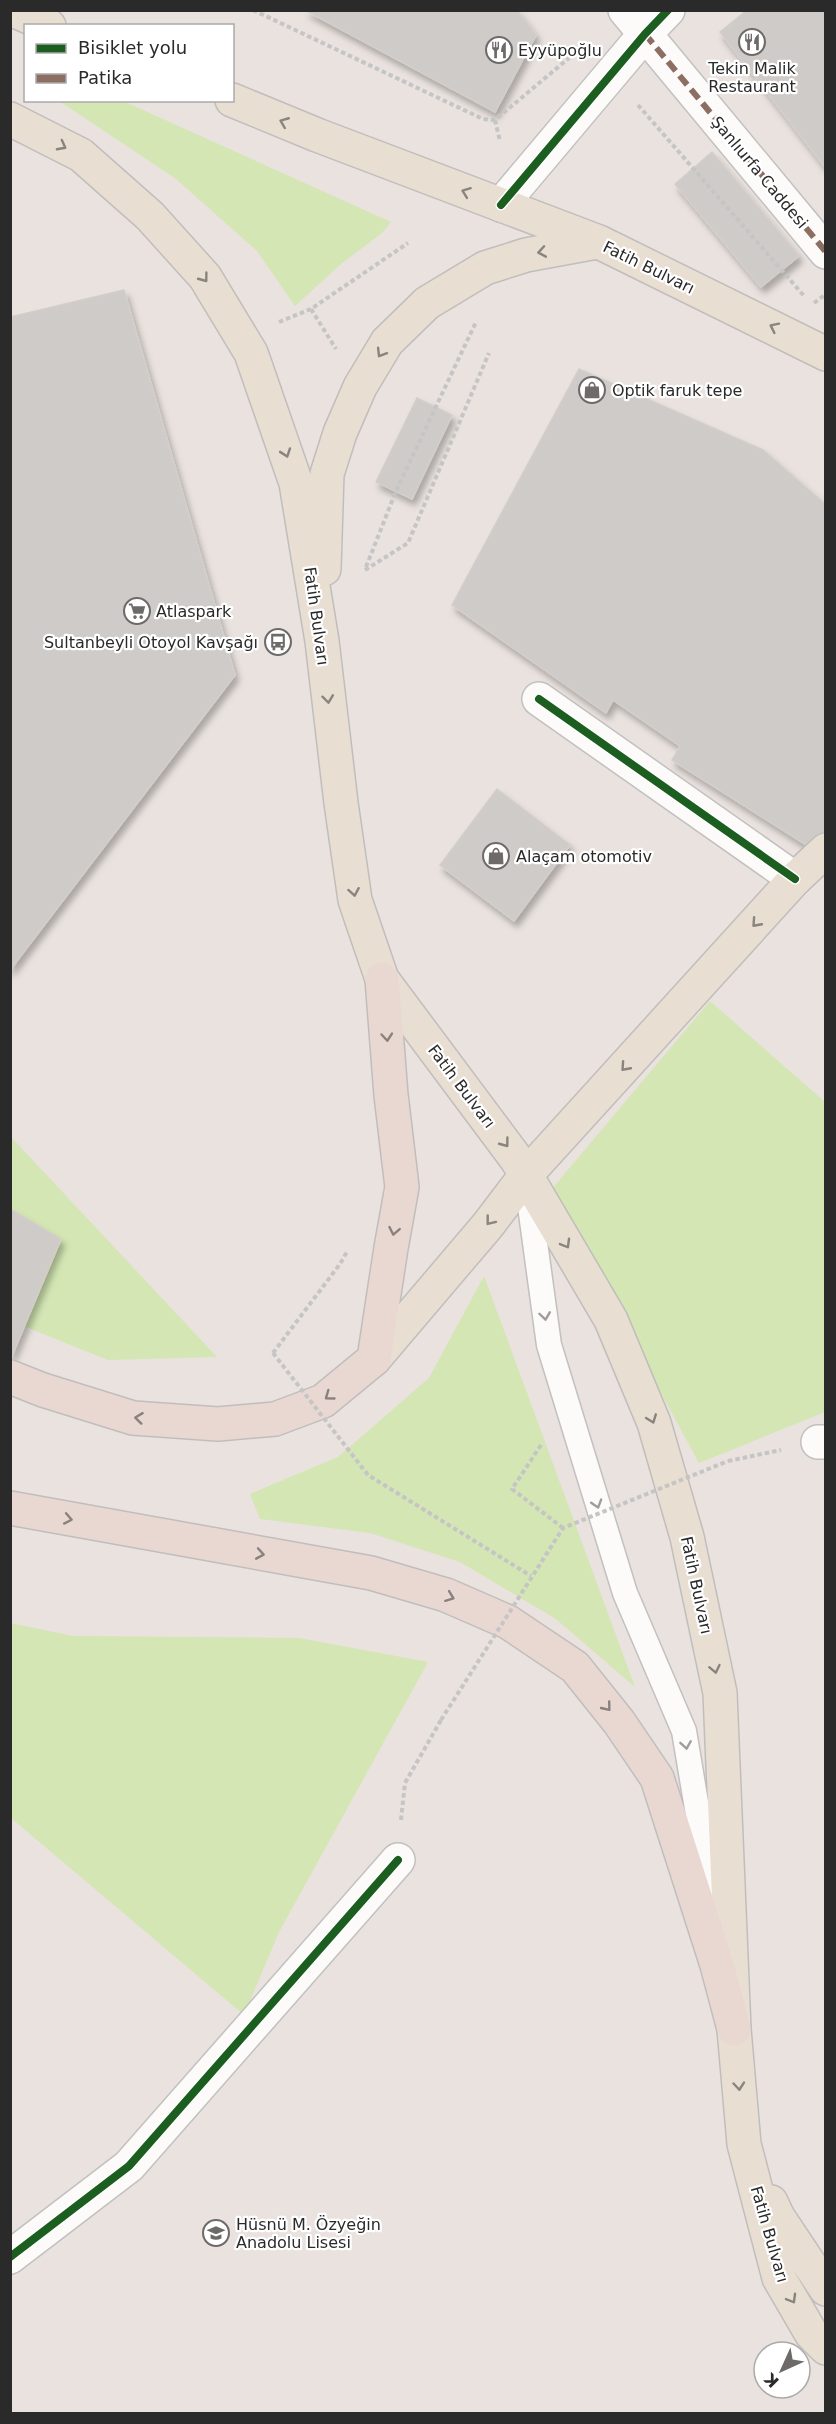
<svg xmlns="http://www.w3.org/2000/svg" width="836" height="2424" font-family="'DejaVu Sans',sans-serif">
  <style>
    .green { fill: #d3e6b3 }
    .building { fill: #cfcbc8; stroke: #d4ceca; stroke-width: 1.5; filter: url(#shadow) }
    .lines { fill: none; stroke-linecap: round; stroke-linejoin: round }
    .service-casing { stroke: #c2c0c0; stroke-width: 27 }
    .pedestrian-casing { stroke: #c2c0c0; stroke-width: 36 }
    .minor-casing { stroke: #c2c0c0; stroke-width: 36 }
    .tertiary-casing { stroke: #c2c0c0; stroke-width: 36 }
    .primary-casing { stroke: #c0bebd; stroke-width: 36 }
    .motorway-casing { stroke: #c0bebd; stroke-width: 36 }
    .path { stroke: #c6c5c5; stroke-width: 4; stroke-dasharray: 4.5 3; stroke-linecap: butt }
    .service { stroke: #fcfbfa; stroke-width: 24 }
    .pedestrian { stroke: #fcfbfa; stroke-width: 33 }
    .minor { stroke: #fcfbfa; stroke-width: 33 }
    .tertiary { stroke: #fcfbfa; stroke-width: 33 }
    .primary { stroke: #e8ded1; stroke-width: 33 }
    .motorway { stroke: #e9d8d2; stroke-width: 33 }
    .path-bridge { stroke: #c6c5c5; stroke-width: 4; stroke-dasharray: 4.5 3; stroke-linecap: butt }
    .quiet { stroke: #8d6e63; stroke-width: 6; stroke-dasharray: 12 6; stroke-linecap: butt }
    .cycleway-casing { stroke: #fff; stroke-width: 11 }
    .cycleway { stroke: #1b5e20; stroke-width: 8 }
    .oneway { stroke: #89847e }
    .oneway2 { stroke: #8a817e }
    .oneway3 { stroke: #9e9d9c }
    .labels { text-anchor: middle; stroke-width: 4.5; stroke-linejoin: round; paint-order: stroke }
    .poi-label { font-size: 16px; fill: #2a2a2a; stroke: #fff; text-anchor: start }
    .street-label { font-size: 16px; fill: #2a2a2a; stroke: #fff }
  </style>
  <defs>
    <filter id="shadow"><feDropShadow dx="3.5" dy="6" stdDeviation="3" flood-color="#0004"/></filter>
  </defs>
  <rect width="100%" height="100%" fill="#e9e2de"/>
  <path class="green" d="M59,101H123L391,222L382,233L342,263L295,306L257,251L176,179Z
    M710,1001L825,1102V1412L699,1463L551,1190Z
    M10,1136L217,1357L108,1360L11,1321Z
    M484,1276L635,1687L556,1619L460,1562L370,1533L260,1519L250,1494L338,1457L429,1378Z
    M10,1623L73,1636L299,1638L428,1662L279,1932L244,2015L11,1818Z"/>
  <path class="building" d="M305,10H517L536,35L495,112Z
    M747,10H825V167L720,32Z
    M712,152L799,256L761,287L675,184Z
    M124,290L235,675L10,970V317Z
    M579,369L763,450L825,504V832L814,836L805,844L672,760L680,746L613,700L606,713L452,605Z
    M417,398L452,415L412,499L376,482Z
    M497,789L570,845L514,921L440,865Z
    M10,1209L61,1239L11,1358L10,1357Z"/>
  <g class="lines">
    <defs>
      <path id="service" d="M527,1184L549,1345L625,1593L684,1731L716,1922"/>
      <path id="pedestrian" d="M645,34L826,252"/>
      <path id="minor" d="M645,34L668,10
        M539,699L795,879
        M818,1442H826
        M10,2257L129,2166L398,1860"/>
      <path id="tertiary" d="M501,205L645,34L625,10"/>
      <path id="primary" d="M13,10L49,26
        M232,100L317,135L599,242L826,354
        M10,119L81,155L150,216L205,277L251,353L296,483L322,641L341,803L355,900L382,979L517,1160L611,1320L654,1423L687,1537L720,1693L734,2029L744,2144L779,2278L811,2333L826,2348
        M324,569L327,474L340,433L360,387L387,342L427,303L485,268L526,255L597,242
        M374,1359L488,1225L526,1175L795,879L826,850
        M771,2202L778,2217L826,2289"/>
      <path id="motorway" d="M10,1377L43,1390L133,1418L218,1424L275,1419L323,1401L374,1359L391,1248L402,1187L391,1095L382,979
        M10,1508L371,1573L446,1595L508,1622L575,1667L619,1722L657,1778L717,1965L734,2029"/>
    </defs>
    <use href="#service" class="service-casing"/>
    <use href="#pedestrian" class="pedestrian-casing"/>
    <use href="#minor" class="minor-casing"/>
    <use href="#tertiary" class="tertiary-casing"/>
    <use href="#primary" class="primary-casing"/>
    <use href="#motorway" class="motorway-casing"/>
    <path class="path" d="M253,10L483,119L495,120L569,58
      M638,105L805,297
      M495,120L500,141
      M814,303L826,294
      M311,309L336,349
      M279,322L311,309L408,243
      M366,567L396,491L476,322
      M365,570L408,543L489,353
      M273,1353L340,1264L348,1250
      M541,1445L512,1489L563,1528
      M728,1461L781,1450
      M401,1820L405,1783L441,1720"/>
    <use href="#service" class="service"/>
    <use href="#pedestrian" class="pedestrian"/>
    <use href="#minor" class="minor"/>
    <use href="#tertiary" class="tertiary"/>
    <use href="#primary" class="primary"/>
    <use href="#motorway" class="motorway"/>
    <path class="path-bridge" d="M273,1353L368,1475L531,1576
      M441,1720L563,1528L728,1461"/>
    <path class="quiet" d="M645,34L826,252"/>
    <defs>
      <path id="cycleway" d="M501,205L645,34L668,10
        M539,699L795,879
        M10,2257L129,2166L398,1860"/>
    </defs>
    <use href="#cycleway" class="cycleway-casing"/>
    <use href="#cycleway" class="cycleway"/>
  </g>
  <defs><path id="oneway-chevron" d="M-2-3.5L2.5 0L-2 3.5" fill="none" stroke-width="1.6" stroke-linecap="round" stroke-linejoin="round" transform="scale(1.5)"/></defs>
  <g class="oneway">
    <use href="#oneway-chevron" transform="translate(284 122) rotate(-158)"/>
    <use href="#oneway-chevron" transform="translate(62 146) rotate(28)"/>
    <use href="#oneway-chevron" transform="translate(466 192) rotate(-159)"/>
    <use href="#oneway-chevron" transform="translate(542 252) rotate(170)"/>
    <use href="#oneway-chevron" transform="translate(204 278) rotate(53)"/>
    <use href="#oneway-chevron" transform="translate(774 327) rotate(-154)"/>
    <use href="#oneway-chevron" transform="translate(381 353) rotate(121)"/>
    <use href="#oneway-chevron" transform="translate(286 453) rotate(71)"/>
    <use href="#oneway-chevron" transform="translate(328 699) rotate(83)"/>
    <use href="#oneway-chevron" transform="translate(354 892) rotate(80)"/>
    <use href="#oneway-chevron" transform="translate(756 923) rotate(132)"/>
    <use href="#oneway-chevron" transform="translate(625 1067) rotate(132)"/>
    <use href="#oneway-chevron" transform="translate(505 1143) rotate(53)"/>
    <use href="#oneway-chevron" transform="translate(490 1221) rotate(128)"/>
    <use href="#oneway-chevron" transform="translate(566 1244) rotate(60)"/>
    <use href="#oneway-chevron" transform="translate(652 1419) rotate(69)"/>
    <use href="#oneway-chevron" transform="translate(715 1669) rotate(78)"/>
    <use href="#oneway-chevron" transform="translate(739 2086) rotate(85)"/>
    <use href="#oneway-chevron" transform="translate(792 2299) rotate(60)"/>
  </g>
  <g class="oneway2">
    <use href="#oneway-chevron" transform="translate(387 1037) rotate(85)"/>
    <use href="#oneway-chevron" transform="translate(394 1231) rotate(101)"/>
    <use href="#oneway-chevron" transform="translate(329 1396) rotate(144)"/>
    <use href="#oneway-chevron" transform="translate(139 1418) rotate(-173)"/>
    <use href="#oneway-chevron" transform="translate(68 1519) rotate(11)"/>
    <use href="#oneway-chevron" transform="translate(260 1554) rotate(10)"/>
    <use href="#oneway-chevron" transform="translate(450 1597) rotate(21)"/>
    <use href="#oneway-chevron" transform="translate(607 1707) rotate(51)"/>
  </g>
  <g class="oneway3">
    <use href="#oneway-chevron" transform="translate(545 1316) rotate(82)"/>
    <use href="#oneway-chevron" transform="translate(597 1504) rotate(73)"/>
    <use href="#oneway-chevron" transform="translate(686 1745) rotate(81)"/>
  </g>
  <defs>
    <symbol id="restaurant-ring" viewBox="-11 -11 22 22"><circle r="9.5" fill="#fff" stroke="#6d6a69" stroke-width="1.5"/><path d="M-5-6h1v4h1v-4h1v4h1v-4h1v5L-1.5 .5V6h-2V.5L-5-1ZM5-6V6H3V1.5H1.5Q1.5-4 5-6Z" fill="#6d6a69"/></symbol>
    <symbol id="shop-ring" viewBox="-11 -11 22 22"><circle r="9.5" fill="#fff" stroke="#6d6a69" stroke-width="1.5"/><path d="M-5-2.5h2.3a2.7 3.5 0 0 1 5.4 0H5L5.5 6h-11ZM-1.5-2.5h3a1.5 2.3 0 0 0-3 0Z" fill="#6d6a69"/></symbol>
    <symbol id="supermarket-ring" viewBox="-11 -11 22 22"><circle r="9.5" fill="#fff" stroke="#6d6a69" stroke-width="1.5"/><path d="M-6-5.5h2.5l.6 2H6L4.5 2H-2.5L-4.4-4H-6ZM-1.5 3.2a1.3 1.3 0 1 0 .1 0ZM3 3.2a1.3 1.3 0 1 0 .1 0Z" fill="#6d6a69"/></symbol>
    <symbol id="bus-ring" viewBox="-11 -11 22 22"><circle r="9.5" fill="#fff" stroke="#6d6a69" stroke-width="1.5"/><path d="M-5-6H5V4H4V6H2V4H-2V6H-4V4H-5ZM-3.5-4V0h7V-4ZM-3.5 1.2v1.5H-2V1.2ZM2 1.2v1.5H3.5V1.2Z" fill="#6d6a69"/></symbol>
    <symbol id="school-ring" viewBox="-11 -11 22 22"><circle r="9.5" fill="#fff" stroke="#6d6a69" stroke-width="1.5"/><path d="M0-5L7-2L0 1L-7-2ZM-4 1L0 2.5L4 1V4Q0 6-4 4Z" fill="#6d6a69"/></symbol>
  </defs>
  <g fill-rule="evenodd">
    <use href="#restaurant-ring" x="737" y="27" width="30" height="30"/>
    <use href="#restaurant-ring" x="484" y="35" width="30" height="30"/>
    <use href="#shop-ring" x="577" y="375" width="30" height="30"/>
    <use href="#supermarket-ring" x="122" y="596" width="30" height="30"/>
    <use href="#bus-ring" x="263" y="627" width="30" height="30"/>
    <use href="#shop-ring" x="481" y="841" width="30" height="30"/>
    <use href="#school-ring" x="201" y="2218" width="30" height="30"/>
  </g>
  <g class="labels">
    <g class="poi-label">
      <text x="518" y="56">Eyyüpoğlu</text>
      <text x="752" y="74" text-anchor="middle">Tekin Malik<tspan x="752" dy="18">Restaurant</tspan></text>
      <text x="612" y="396">Optik faruk tepe</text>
      <text x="156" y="617">Atlaspark</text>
      <text x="258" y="648" text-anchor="end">Sultanbeyli Otoyol Kavşağı</text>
      <text x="516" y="862">Alaçam otomotiv</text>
      <text x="236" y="2230">Hüsnü M. Özyeğin<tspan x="236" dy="18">Anadolu Lisesi</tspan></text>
    </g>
    <g class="street-label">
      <text transform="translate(760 172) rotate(50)" y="6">Şanlıurfa Caddesi</text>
      <text transform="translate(649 267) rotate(26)" y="6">Fatih Bulvarı</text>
      <text transform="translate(317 616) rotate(82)" y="6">Fatih Bulvarı</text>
      <text transform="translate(462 1086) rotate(53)" y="6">Fatih Bulvarı</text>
      <text transform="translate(697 1585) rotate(78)" y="6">Fatih Bulvarı</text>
      <text transform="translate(770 2234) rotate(74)" y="6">Fatih Bulvarı</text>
    </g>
  </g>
  <rect width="836" height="2424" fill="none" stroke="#2a2a2a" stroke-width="24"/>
  <rect x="24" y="24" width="210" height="78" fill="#ffffff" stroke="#aaaaaa" stroke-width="1.5"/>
  <rect x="36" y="44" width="30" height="9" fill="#1b5e20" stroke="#aaaaaa" stroke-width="1.5"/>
  <text x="78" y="54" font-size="18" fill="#2a2a2a">Bisiklet yolu</text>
  <rect x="36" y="74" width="30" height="9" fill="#8d6e63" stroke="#aaaaaa" stroke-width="1.5"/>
  <text x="78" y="84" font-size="18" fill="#2a2a2a">Patika</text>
  <g transform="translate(782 2370) rotate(225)"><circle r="28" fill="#ffffff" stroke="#aaaaaa" stroke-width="1.5"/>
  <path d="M0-4.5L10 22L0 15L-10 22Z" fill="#6d6a69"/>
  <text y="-9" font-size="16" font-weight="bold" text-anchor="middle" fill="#2a2a2a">K</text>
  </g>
</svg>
